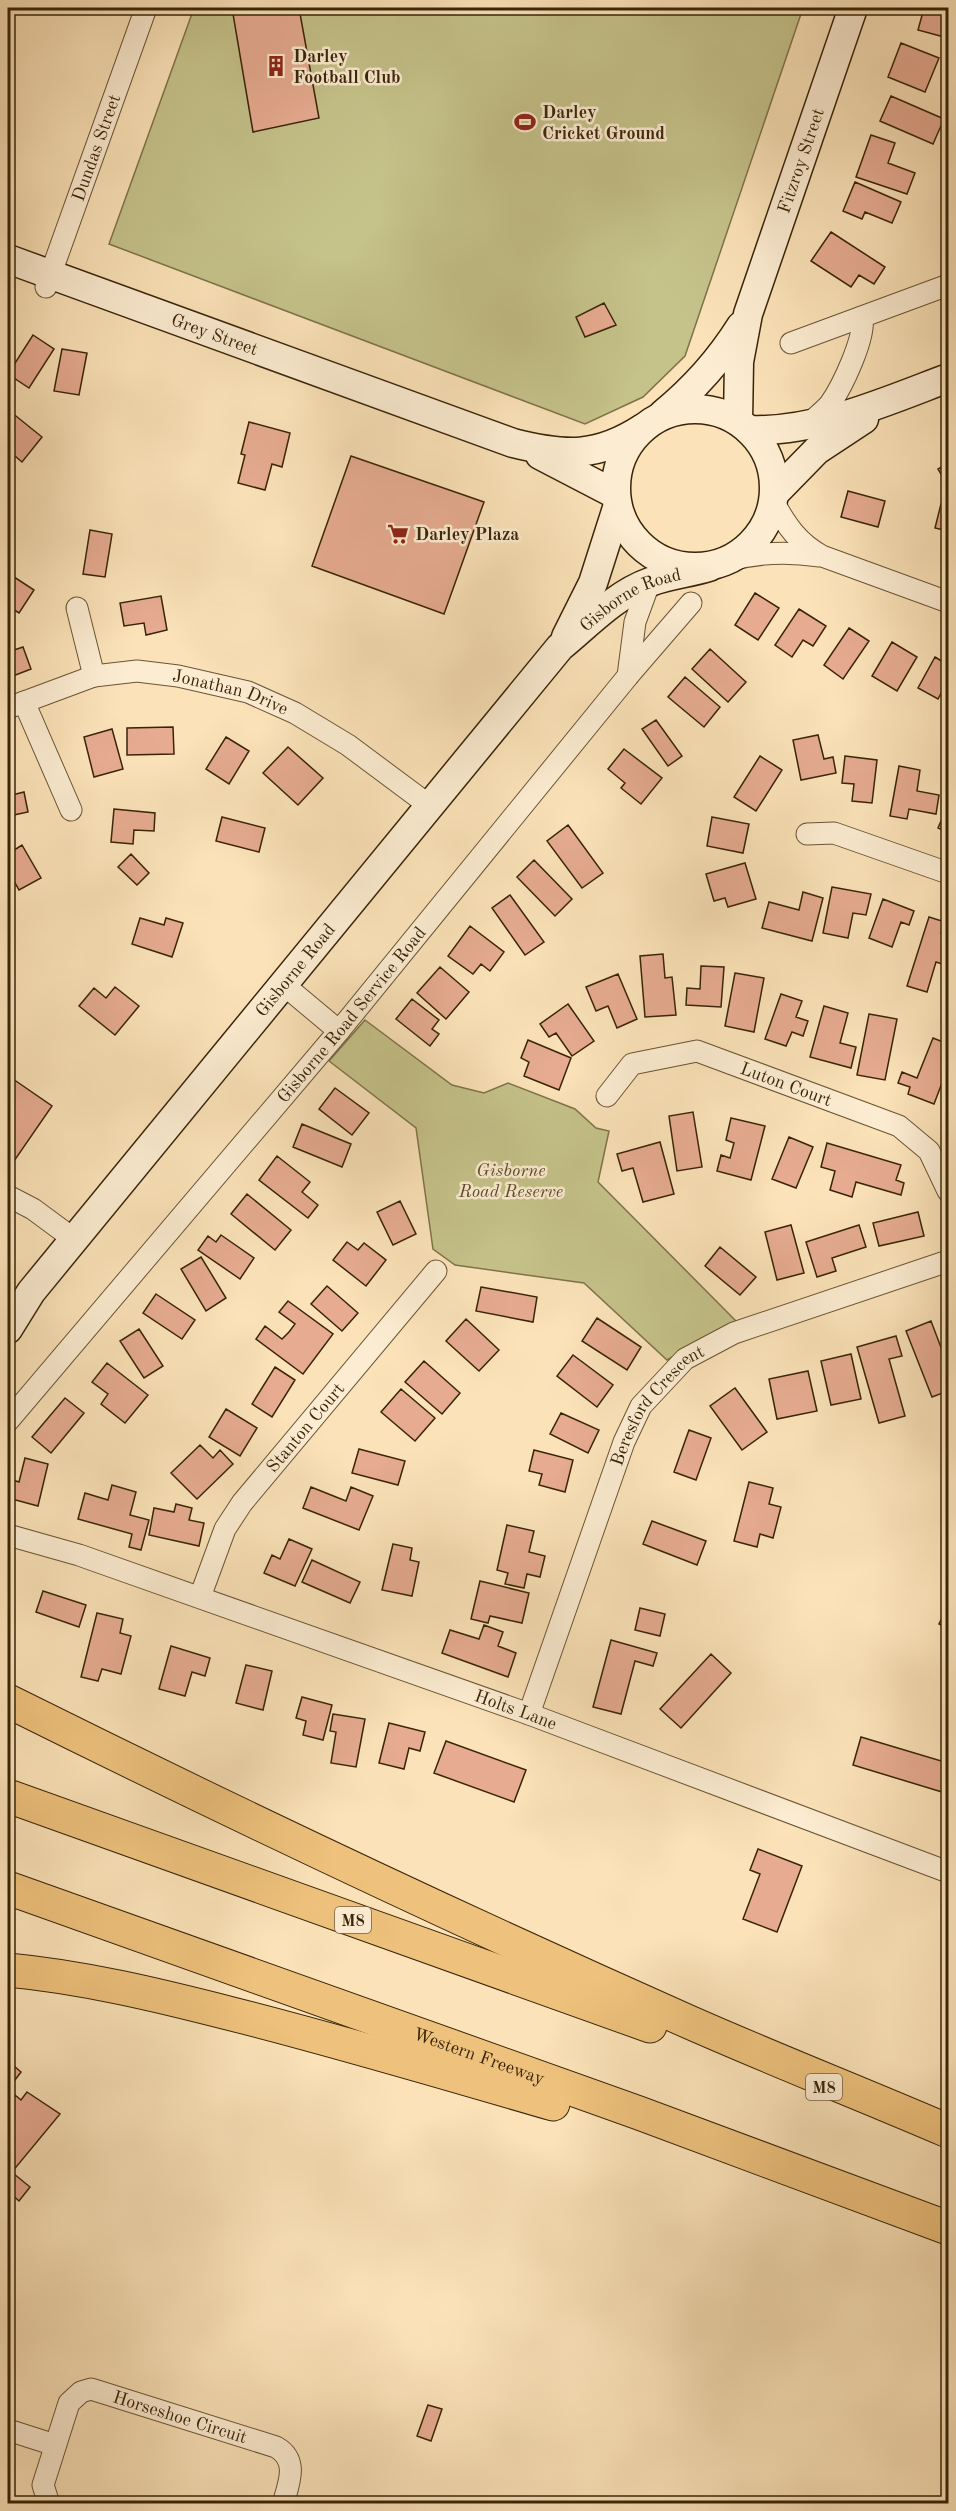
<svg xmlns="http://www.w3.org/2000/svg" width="956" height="2511" font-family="'Old Standard TT',serif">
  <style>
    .green { fill: #c5c28a; stroke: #7f734a; stroke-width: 1.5 }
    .building { fill: #e6ab91; stroke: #392409; stroke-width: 1.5 }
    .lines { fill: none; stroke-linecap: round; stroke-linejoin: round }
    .street-casing { stroke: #6a5435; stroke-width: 23 }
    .secondary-casing { stroke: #392409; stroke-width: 31 }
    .highway-casing { stroke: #392409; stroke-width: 35 }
    .street { stroke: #fcecd1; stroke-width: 21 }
    .secondary { stroke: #fcecd1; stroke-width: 28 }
    .highway { stroke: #eec17c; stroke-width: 33 }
    .labels { text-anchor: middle; stroke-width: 5; stroke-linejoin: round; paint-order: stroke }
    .shield { fill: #fcecd1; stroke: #746045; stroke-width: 1.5 }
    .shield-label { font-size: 16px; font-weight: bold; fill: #392409 }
    .poi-label { font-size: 18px; font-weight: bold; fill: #392409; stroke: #fcecd1; text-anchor: start }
    .street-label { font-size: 18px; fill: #392409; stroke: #fcecd1 }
    .park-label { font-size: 18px; font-style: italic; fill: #5c4c29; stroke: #fcecd1 }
  </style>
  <rect width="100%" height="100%" fill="#fbe2b8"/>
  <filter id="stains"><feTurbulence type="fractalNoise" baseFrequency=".00333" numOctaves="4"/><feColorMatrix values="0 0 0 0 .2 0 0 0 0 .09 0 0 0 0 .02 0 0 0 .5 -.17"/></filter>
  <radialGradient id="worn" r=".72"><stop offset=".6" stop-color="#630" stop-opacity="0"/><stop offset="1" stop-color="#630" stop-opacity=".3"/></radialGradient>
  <path class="green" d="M194,8H803L685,356L643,397L585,424L109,244Z
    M365,1020L452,1085L484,1093L508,1083L575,1109L596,1128L609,1131L598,1182L737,1322L667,1360L584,1283L455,1265L433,1249L416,1128L329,1061Z"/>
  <path class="building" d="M299,8L319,118L253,132L233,14Z
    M924,8H948L944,37L918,30Z
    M901,43L939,58L925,92L888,77Z
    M891,96L944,119L933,144L880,121Z
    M871,135L895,143L888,163L915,173L907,194L856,177Z
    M855,182L901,202L892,223L865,212L862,219L843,211Z
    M831,232L885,267L874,284L859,275L851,287L811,261Z
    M604,303L616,325L585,337L576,317Z
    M33,335L54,349L29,388L8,374Z
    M62,349L87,353L79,395L54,391Z
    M11,412L42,437L22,462L8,450L11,443L8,440V417Z
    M249,422L290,433L282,467L272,464L265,490L238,483L245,455L241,454Z
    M351,456L484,502L444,614L312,566Z
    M948,463V486L938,469Z
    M848,491L885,501L878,527L841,517Z
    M941,504L948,506V531L935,528Z
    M90,530L112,534L105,577L83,574Z
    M8,573L34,590L19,613L8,606Z
    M755,593L779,608L758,640L735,625Z
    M161,596L167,630L146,635L144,623L124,626L120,603Z
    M799,609L826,626L813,646L803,640L792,657L775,645Z
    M849,628L869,641L843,679L824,665Z
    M892,642L917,657L897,691L872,676Z
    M23,647L31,669L8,678V652Z
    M710,649L746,682L728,702L692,669Z
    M935,657L948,665V688L945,686L938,699L918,688Z
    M685,677L720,707L704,727L668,697Z
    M656,720L682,756L668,766L642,729Z
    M173,727L174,754L127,755V728Z
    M112,729L123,769L94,777L84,737Z
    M818,735L824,759L833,757L836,773L801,780L793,740Z
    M226,737L249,751L229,784L206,769Z
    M288,747L323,778L298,805L263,773Z
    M624,749L662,778L641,804L621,788L625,783L608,769Z
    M760,756L782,770L756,811L734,797Z
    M845,756L877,760L872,803L852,801L854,784L842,783Z
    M899,766L920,770L917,791L939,795L936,814L909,809L907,819L890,816Z
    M24,792L28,812L9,816L8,796Z
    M948,805V833L938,828Z
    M114,809L155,813L154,831L134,830L133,844L111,842Z
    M222,817L265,828L259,852L216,841Z
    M712,817L749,824L743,853L707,846Z
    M568,825L603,873L582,888L547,841Z
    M22,845L41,878L19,890L8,870V854Z
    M131,854L149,873L137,885L118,867Z
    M534,860L572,899L555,916L517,877Z
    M745,863L756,899L728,907L725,898L714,901L706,874Z
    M832,887L871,894L866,915L853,913L848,938L823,933Z
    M803,892L823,898L812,941L762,928L769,902L799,910Z
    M510,895L544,942L525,955L492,908Z
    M883,899L914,911L909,925L901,922L892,947L869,938Z
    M929,917L945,922L941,933L948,936V966L936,962L927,992L907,986Z
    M140,918L164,925L166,918L183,923L172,957L132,944Z
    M470,926L504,952L490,971L481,964L473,974L448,956Z
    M663,954L665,978L672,977L676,1015L645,1017L640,956Z
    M701,966L724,967L721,1007L686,1005L687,988L700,989Z
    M440,967L469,992L446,1019L417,993Z
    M735,973L764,978L754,1032L725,1026Z
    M618,974L637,1019L617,1028L608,1006L596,1011L586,987Z
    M115,987L139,1006L115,1035L79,1006L94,988L106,998Z
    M781,994L802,1001L796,1017L808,1021L803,1036L792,1032L786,1046L765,1039Z
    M412,999L439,1020L432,1029L439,1034L430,1046L396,1019Z
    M568,1004L594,1041L572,1056L556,1033L549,1037L540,1024Z
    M824,1006L848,1013L840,1043L856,1047L851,1068L810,1057Z
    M869,1014L897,1019L885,1080L857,1075Z
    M933,1038L948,1044V1067L934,1104L908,1094L910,1087L898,1083L902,1072L917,1078Z
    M528,1040L571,1058L559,1090L524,1076L529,1062L521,1058Z
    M13,1079L52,1106L12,1164L8,1161V1087Z
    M335,1088L369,1113L352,1135L319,1109Z
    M693,1112L702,1167L677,1171L669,1116Z
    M731,1118L765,1126L751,1180L717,1171L721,1155L730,1158L734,1143L726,1140Z
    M302,1124L351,1144L342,1167L293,1147Z
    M789,1137L813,1147L796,1188L772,1179Z
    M660,1142L674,1194L643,1202L633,1168L622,1171L617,1154Z
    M827,1143L901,1165L896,1180L904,1183L901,1195L856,1182L852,1197L830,1190L835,1171L821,1167Z
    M277,1156L310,1182L302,1192L318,1205L308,1218L259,1180Z
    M247,1194L291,1230L275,1250L231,1214Z
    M400,1201L416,1234L393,1245L377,1212Z
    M918,1212L924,1236L879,1246L873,1223Z
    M791,1225L804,1273L777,1280L765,1232Z
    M859,1225L866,1247L832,1258L836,1271L817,1277L806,1242Z
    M221,1235L254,1258L240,1279L198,1250L208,1236L216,1242Z
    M347,1242L358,1250L364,1243L386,1260L366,1286L333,1260Z
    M720,1247L756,1277L740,1295L705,1266Z
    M201,1257L226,1298L206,1311L181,1269Z
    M327,1286L358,1313L342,1331L311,1304Z
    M481,1287L537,1297L533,1322L476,1311Z
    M156,1294L195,1320L182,1339L143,1313Z
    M288,1301L333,1334L303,1374L256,1339L265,1326L282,1339L289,1332L295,1324L279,1312Z
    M597,1318L641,1347L627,1370L582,1341Z
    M466,1319L499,1350L479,1371L446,1341Z
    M931,1321L948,1366V1391L932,1397L906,1331Z
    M139,1329L163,1366L144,1378L120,1341Z
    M896,1336L902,1356L889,1359L905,1416L879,1423L857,1347Z
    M851,1354L861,1399L831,1405L821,1361Z
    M573,1355L613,1385L597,1407L557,1376Z
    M424,1361L460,1393L442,1414L405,1382Z
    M107,1363L148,1395L125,1423L101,1404L108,1394L92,1382Z
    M275,1367L295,1380L272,1417L252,1404Z
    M808,1371L817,1411L777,1419L769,1379Z
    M735,1388L767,1432L742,1450L710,1406Z
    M401,1389L435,1418L415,1441L381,1412Z
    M65,1398L84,1413L51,1453L32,1437Z
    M226,1409L257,1428L240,1456L209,1437Z
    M561,1413L599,1430L588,1453L550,1434Z
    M689,1430L711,1438L696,1480L674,1472Z
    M200,1445L213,1458L220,1450L233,1464L197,1499L171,1473Z
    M359,1449L405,1461L398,1485L352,1473Z
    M534,1450L573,1460L565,1492L539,1485L542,1474L529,1471Z
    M25,1458L48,1464L38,1506L8,1498L10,1479L19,1482Z
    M749,1482L773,1488L769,1504L781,1507L773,1538L760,1534L757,1547L734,1541Z
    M112,1485L136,1492L130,1515L149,1520L141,1550L129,1547L132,1534L78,1519L85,1493L108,1500Z
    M311,1487L346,1501L351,1487L373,1496L359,1530L303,1508Z
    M176,1504L192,1508L189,1520L204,1523L199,1546L149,1535L154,1508L174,1512Z
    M652,1521L706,1541L697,1565L643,1544Z
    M507,1525L534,1531L529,1552L545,1556L540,1577L527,1574L524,1588L505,1584L508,1573L497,1570Z
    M289,1539L312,1549L295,1586L264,1573L272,1555L280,1559Z
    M393,1544L412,1548L410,1560L419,1562L412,1596L382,1590Z
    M312,1560L360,1582L350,1603L302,1582Z
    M480,1581L529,1593L522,1623L490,1616L488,1623L471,1619Z
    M43,1591L86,1605L79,1627L36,1612Z
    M948,1606V1629L939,1624Z
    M640,1608L665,1614L660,1636L635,1630Z
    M97,1613L123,1619L120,1633L131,1636L121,1674L102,1669L98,1681L81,1677Z
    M484,1625L503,1632L498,1646L516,1653L508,1677L442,1653L450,1630L479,1639Z
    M611,1640L657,1653L653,1666L635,1661L621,1714L593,1707Z
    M171,1646L210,1658L205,1676L192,1672L185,1696L159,1689Z
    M711,1654L731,1673L681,1728L660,1709Z
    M246,1665L272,1671L263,1710L236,1703Z
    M302,1697L332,1705L323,1740L303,1735L306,1721L296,1718Z
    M333,1714L365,1719L356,1767L331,1763L336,1732L330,1731Z
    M389,1723L425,1732L420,1751L409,1748L404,1769L379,1763Z
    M861,1737L948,1763L942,1792L853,1765Z
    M446,1741L526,1770L514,1802L434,1773Z
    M758,1849L802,1866L777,1932L743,1919L760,1874L750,1870Z
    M13,2065L21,2072L15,2080L8,2075Z
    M27,2092L60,2114L12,2172L8,2168V2104L15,2095L21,2100Z
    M8,2169L30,2187L19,2201L8,2191Z
    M428,2405L442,2409L431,2441L417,2436Z"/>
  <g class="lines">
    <defs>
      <g id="street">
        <path id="s1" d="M46,287L146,8"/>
        <path d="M791,343L948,285"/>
        <path d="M810,423C816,417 824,411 830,404C842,387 866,337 862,317"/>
        <path d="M774,503C787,526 798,543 822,556L948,602"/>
        <path d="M731,560C761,552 787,551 818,556"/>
        <path d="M77,608L94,676"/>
        <path d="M628,676L635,622L650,581"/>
        <path d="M24,702L71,810"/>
        <path id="s2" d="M8,708L94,676L137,671L178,676L248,692L295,713L348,745L430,806"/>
        <path d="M807,834L834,833L948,873"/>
        <path d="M284,985L339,1031"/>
        <path id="s3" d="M607,1096L632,1064L697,1051L899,1126L929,1151L948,1191"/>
        <path d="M8,1196L33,1209L75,1240"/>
        <path id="s4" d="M8,1421L339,1031L628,676L691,603"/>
        <path id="s5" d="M8,1535L79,1555L529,1714L948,1872"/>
        <path id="s6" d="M200,1597L225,1529L242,1503L436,1271"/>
        <path id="s7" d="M529,1714L624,1442L641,1406L685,1359L734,1333L948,1261"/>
        <path d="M8,2430L55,2445"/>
        <path id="s8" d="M49,2504L43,2485L69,2403L81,2392L91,2389L276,2447C299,2460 289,2483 283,2504"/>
      </g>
      <g id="secondary">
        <path id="s9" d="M8,259L513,443C565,456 597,458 643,428"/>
        <circle cx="695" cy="488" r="79"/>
        <path d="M663,414C695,388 719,361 741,326"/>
        <path id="s10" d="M738,421L739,362L748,314L853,8"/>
        <path d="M749,430C815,433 887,401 948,378"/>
        <path d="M540,455L615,494"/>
        <path d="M775,493L817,450L864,419"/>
        <path d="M566,637L593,583L617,508"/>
        <path id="s11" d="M8,1329L31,1292L560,647C587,625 616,594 650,582C668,575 690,573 709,567"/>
      </g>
      <g id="highway">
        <path d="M8,1701C233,1813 459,1920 689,2022C775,2060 862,2094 948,2131"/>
        <path d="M8,1796L650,2026"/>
        <path id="s12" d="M8,1888L639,2113L948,2228"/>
        <path d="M8,1970C83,1977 158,1995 232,2014C339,2041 446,2073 553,2104"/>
      </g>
    </defs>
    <use href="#street" class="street-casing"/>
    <use href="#secondary" class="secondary-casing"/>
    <use href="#highway" class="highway-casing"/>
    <use href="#street" class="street"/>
    <use href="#secondary" class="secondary"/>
    <use href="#highway" class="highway"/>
  </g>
  <defs>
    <symbol id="building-bare" viewBox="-9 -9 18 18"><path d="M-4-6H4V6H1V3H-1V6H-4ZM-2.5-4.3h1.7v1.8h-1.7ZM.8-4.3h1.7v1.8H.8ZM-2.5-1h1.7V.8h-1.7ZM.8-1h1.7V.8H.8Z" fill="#8f2418" stroke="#fcecd1" stroke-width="2.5" paint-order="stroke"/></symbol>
    <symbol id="stadium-bare" viewBox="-9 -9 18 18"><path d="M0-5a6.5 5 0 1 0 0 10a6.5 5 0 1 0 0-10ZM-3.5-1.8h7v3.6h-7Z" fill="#8f2418" stroke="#fcecd1" stroke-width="2.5" paint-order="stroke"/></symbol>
    <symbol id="supermarket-bare" viewBox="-9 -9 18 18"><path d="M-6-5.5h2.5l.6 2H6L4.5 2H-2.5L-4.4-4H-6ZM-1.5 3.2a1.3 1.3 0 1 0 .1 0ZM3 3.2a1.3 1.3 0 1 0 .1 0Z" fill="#8f2418" stroke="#fcecd1" stroke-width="2.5" paint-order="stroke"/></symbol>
  </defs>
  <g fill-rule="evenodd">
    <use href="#building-bare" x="261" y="51" width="30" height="30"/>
    <use href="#stadium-bare" x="510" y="107" width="30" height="30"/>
    <use href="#supermarket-bare" x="383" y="519" width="30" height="30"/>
  </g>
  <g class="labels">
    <g class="shield">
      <rect x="335" y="1907" width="36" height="26" rx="4.5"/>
      <rect x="806" y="2074" width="36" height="26" rx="4.5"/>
    </g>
    <g class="shield-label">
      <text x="353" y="1926">M8</text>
      <text x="824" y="2093">M8</text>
    </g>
    <g class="poi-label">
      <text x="293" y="62">Darley<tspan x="293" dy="21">Football Club</tspan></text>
      <text x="542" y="118">Darley<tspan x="542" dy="21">Cricket Ground</tspan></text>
      <text x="415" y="540">Darley Plaza</text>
    </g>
    <g class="street-label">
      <text dy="6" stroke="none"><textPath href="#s1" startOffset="148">Dundas Street</textPath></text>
      <text dy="6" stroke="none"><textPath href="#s10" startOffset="270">Fitzroy Street</textPath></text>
      <text dy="6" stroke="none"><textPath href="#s9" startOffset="220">Grey Street</textPath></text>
      <text dy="6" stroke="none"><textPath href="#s11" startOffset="964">Gisborne Road</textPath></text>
      <text dy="6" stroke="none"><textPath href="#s2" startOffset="231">Jonathan Drive</textPath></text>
      <text dy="6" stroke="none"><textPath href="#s11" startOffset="460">Gisborne Road</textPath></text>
      <text dy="6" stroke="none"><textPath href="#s4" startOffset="532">Gisborne Road Service Road</textPath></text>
      <text dy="6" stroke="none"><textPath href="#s3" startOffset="202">Luton Court</textPath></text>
      <text dy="6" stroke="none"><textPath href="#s7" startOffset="338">Beresford Crescent</textPath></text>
      <text dy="6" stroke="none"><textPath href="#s6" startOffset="202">Stanton Court</textPath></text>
      <text dy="6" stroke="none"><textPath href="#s5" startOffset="537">Holts Lane</textPath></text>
      <text dy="6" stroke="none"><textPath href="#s12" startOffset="500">Western Freeway</textPath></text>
      <text dy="6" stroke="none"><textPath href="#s8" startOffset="226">Horseshoe Circuit</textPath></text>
    </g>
    <g class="park-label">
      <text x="511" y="1176">Gisborne<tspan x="511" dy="21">Road Reserve</tspan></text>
    </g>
  </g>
  <rect width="956" height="2511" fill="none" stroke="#fbe2b8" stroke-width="30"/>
  <rect x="9" y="9" width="938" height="2493" fill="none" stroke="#392409" stroke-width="3"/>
  <rect x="15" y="15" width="926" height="2481" fill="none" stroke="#392409" stroke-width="1.5"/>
  <rect width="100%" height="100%" filter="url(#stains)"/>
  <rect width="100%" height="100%" fill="url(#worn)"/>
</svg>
